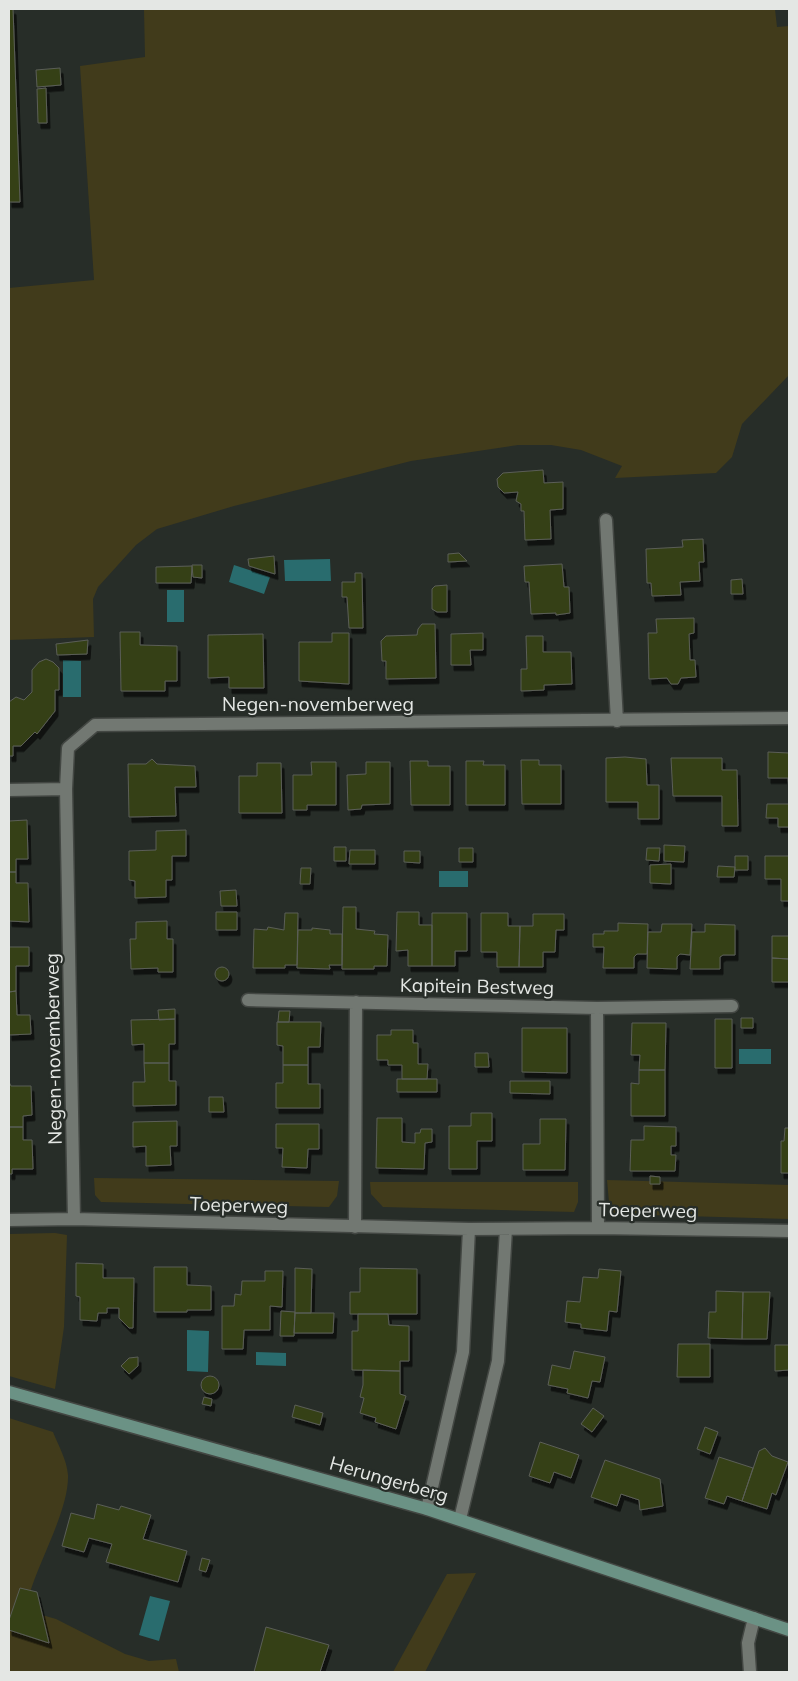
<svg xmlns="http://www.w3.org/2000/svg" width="798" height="1681" font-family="Mulish,sans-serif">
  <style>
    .green { fill: #413b1b }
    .water { fill: #296c6e }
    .building { fill: #344117; stroke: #5b5e57; filter: url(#shadow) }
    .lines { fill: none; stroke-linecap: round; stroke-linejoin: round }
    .lane-casing { stroke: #434743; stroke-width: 15 }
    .street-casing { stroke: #434743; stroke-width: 15 }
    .secondary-casing { stroke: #434743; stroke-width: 15 }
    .lane { stroke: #727872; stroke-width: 12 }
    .street { stroke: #727872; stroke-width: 12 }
    .secondary { stroke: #6b9285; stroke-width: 12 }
    .labels { text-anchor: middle; stroke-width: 4.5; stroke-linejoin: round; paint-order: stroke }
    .street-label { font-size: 19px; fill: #e4e7e4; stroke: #272d28 }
  </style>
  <defs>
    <filter id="shadow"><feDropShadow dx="3" dy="5.5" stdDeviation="0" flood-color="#0009"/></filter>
  </defs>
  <rect width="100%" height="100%" fill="#272d28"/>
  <path class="green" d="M144,9H775L777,27L789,26V375L742,424L732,457L716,473L615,478L622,466L581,450L551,445H518L411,461L234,506L157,529L136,545L98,587L93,599L94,637L9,640V288L94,280L80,66L145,57Z
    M94,1178L339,1181L337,1196L329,1207L101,1202L95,1195Z
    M607,1180L789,1185V1219L613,1214L609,1202Z
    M370,1182H578V1202L574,1212L383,1207L371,1194Z
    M55,1233L67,1235L64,1327L55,1389L9,1376V1234Z
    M9,1418L53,1432C58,1445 67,1460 68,1475C69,1510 39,1560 29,1596L42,1615L56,1619L125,1654L149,1661L176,1659L179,1672H9Z
    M476,1573L425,1672H393L447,1574Z"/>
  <path class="water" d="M330,559L331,581H285L284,560Z
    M234,565L270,577L264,594L229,582Z
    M167,590H184V622H167Z
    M63,660L81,661V697H63Z
    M439,871H468V887H439Z
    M739,1049H771V1064H739Z
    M187,1330L209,1331L208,1372L187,1371Z
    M256,1352L286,1353V1366L256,1365Z
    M150,1596L170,1601L159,1641L139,1635Z"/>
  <path class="building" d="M9,9H13L20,202H9Z
    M60,68L61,85L37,87L36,70Z
    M46,88L47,123H38L37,89Z
    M543,470L544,483L563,482V509L550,510L551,539L525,540L524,511H521V504L516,501L518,492L504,493L498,487L497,479L503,473Z
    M703,539L704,562H699L700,581L680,582L681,595L652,596L651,583H647L646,549L683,547L682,540Z
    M459,553L467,561L448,562V554Z
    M274,556L275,574L249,566L248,559Z
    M562,564L564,587H569L570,613L556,615V613L531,614L529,582H525L524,566Z
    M192,565H202V578L193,577Z
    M192,566L191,583H156V567Z
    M355,573H362L363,628H349L347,597H342V582H355Z
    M742,579L743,594H731V580Z
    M447,585V612H437L432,609V589L435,586Z
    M694,618V633L689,634L690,660H695L696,677L681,678L678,684H671L667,678L649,679L648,633H657L656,619Z
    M422,624H435L436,678L386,679V661H382L381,641L386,636L417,635L418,629Z
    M120,632H140V645L177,646V681H165V691H121Z
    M332,633H349V684L299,681V642H332Z
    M483,633V650H470L471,665H451V634Z
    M263,634L264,688H229V677L208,678V635Z
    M526,636H543V652H571L572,684L544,685V690L521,691V669H527Z
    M88,640L87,654L57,655L56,644Z
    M46,659L53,662L59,668V690H55V711L37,734L35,732L21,746H13V756H9V702L16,697L24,700L32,692V670L39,662Z
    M768,752L789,753V792L788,778H768Z
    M625,757L646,759L647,785H659V819H638V802H606V758Z
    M671,758H722V770H737L738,826H722V796H673Z
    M152,759L157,764L195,766L196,787H175L176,816L129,817L128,764H146Z
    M521,760H539V765H561V804H522Z
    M410,761H428V766H450V805H411Z
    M466,761H484L483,765H505V805H466Z
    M311,762H336V805H307V810H293V775H312Z
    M366,762H390V804L362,805L361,809L348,810L347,775L366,774Z
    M257,763H281L282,813H239V776H257Z
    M767,804H789V827H778V818H766Z
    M27,820L28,859H16V872H9V821Z
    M186,830V856H172V880H166V897L135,898V881L129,880V851L156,850V831Z
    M664,845L685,846L684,862L664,861Z
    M334,847H346V861H334Z
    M459,848H473V862H459Z
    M647,848H660L659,861L646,860Z
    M350,850H375V864H349Z
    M404,851H420V863L404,862Z
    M735,856H748V870H735Z
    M765,856H789V901H781V879H765Z
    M671,864V884L650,883V865Z
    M718,866L735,867L734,877H717Z
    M301,868H311L310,884H300Z
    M9,872H16V883H28L29,922L9,921Z
    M236,890L237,906H221L220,891Z
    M343,907H356V929L375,931L374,934L388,935L387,966H374V969H342Z
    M216,912H237V930H216Z
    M397,912H419V925H432V966H408V950L396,951Z
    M285,913H298L297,965H285V968H253L254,929L267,930L268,927L284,930Z
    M432,913H467V951H455V966H432Z
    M481,913H508V926H520L519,967H497V952H481Z
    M533,914H564V930H556L555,952H543V967H519L520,926H533Z
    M167,921V939H173V972H158V968L131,969L130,939H136V922Z
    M618,923L648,924L647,954H637L634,957V968H603L604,947H593V934H604V931H618Z
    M662,924H692L690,955L680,954L677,957V969L647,968L648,932H661Z
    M705,924L735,925V955H723L720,957V969H690L692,932H705Z
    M312,928L330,930V934H342V965H329L330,969L297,968L298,930H312Z
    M772,936H789V959L772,958Z
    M9,947H29V966H16V991L9,992Z
    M772,958L789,959V982H772Z
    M215 974a7 7 0 1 1 14 0a7 7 0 1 1-14 0Z
    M16,991L17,1015H30L31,1034L9,1035V992Z
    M175,1009V1019L159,1020L158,1010Z
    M279,1011H290L289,1022H278Z
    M741,1018H753V1028H741Z
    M175,1019V1044H169V1063H144V1044L132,1045L131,1020Z
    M715,1019H732V1068H715Z
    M277,1022H321L320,1047H308V1065H283V1046L277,1045Z
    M632,1023H666L665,1070H639L640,1055H631Z
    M522,1028H567V1073L522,1072Z
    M391,1030H413V1043H418V1064H428L427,1079H402V1065H388V1060H377V1035H391Z
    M475,1053H488L489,1067H475Z
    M144,1063H169V1081H176V1105L133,1106V1082H145Z
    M283,1065H308V1084H320V1108H276V1083H283Z
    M639,1070H665V1116H631V1083L639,1084Z
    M397,1079H437V1092H397Z
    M510,1081H550V1094L510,1093Z
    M9,1082L11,1086H31L32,1115L23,1116V1127H9Z
    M209,1097H223L224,1112H209Z
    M471,1113H492V1141H477V1169H449V1126H471Z
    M377,1118H402V1142L415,1143V1133H420L421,1129H432V1142L425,1143L424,1169L376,1168Z
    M540,1119H566L565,1170H523V1144H540Z
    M177,1121V1146H170L171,1165L146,1166V1146L133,1147V1122Z
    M276,1124H319V1149H308L307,1168L282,1167L283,1148H276Z
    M644,1126L676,1127V1146H671V1155H676L675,1171H630L631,1140H644Z
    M9,1127H23V1140H32L33,1169H12V1174H9Z
    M785,1128H789V1173H781V1141H784Z
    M650,1176L660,1177V1184H650Z
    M76,1263L103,1264V1278H134L133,1328H129L119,1318V1308H107V1313H98L97,1321L80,1320V1297L76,1296Z
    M154,1267H187V1285L211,1286V1310H187V1312H154Z
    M295,1268L312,1269L311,1313H295Z
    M360,1268L417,1269V1314H350V1292H360Z
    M599,1269L621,1271L617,1312L609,1311L607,1331L581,1328V1324L565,1322L567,1301L580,1302L583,1277L598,1278Z
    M265,1271H283L282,1307L270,1306V1330H244L243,1349H222V1306H234L235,1294L241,1295L242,1281H265Z
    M716,1291L743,1292L742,1339L708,1338L709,1312H716Z
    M743,1292H770L767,1339H742Z
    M281,1311L295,1312L294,1336H280Z
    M295,1313H334L333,1333H294Z
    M358,1314H388L389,1325L409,1326V1361H400V1371L352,1370V1331H358Z
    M678,1344H710V1377H677Z
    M775,1345H789V1370L775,1371Z
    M574,1351L605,1357L600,1382L592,1381L588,1398L567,1393L568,1389L548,1385L552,1365L570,1369Z
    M138,1357V1366L129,1374L121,1366L129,1358Z
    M363,1370L400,1371V1394L406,1396L396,1429L375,1422L376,1418L360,1413L364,1398L360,1397L363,1385Z
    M201 1385a9 9 0 1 1 18 0a9 9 0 1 1-18 0Z
    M204,1397L212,1399L211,1406L202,1404Z
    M295,1405L323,1413L320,1425L292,1417Z
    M593,1408L604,1416L592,1432L581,1424Z
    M705,1427L718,1432L710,1454L697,1449Z
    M540,1442L579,1455L571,1478L554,1472L550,1483L529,1476Z
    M765,1448L772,1456L788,1462L776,1495L772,1493L767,1509L742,1501L759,1451Z
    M719,1457L753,1468L742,1501L727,1496L724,1504L705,1498Z
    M605,1460L660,1479L663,1506L640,1510L639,1500L621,1494L617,1506L591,1497Z
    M97,1504L119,1510L121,1506L151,1515L143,1539L187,1551L178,1582L106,1562L112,1544L89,1538L84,1552L62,1546L71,1513L94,1519Z
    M202,1558L210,1560L206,1572L199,1570Z
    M20,1588L37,1592L49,1643L9,1630V1620Z
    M266,1627L329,1645L320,1672H254Z"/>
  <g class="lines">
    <defs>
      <path id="lane" d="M750,1672L748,1643L754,1618"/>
      <path id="street" d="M606,520L617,721
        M9,790L66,789
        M248,1000L597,1008L732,1006
        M597,1008L598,1228
        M74,1219L66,789L68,748L95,725L789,718
        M9,1220L74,1219L469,1229L598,1228L789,1231
        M355,1227L356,1002
        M427,1509L463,1352L469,1229
        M460,1519L498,1361L506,1229"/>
      <path id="secondary" d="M9,1392L427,1509L789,1630"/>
    </defs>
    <use href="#lane" class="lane-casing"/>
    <use href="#street" class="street-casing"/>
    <use href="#secondary" class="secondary-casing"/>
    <use href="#lane" class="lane"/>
    <use href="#street" class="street"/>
    <use href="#secondary" class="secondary"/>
  </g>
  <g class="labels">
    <g class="street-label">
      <text x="318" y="711">Negen-novemberweg</text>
      <text transform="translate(477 986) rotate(1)" y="7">Kapitein Bestweg</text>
      <text transform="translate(53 1049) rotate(-91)" y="7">Negen-novemberweg</text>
      <text transform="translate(239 1205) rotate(2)" y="7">Toeperweg</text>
      <text transform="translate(648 1210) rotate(1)" y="7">Toeperweg</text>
      <text transform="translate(389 1479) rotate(16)" y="7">Herungerberg</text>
    </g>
  </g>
  <rect width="798" height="1681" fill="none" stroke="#e4e7e4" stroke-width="20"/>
</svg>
